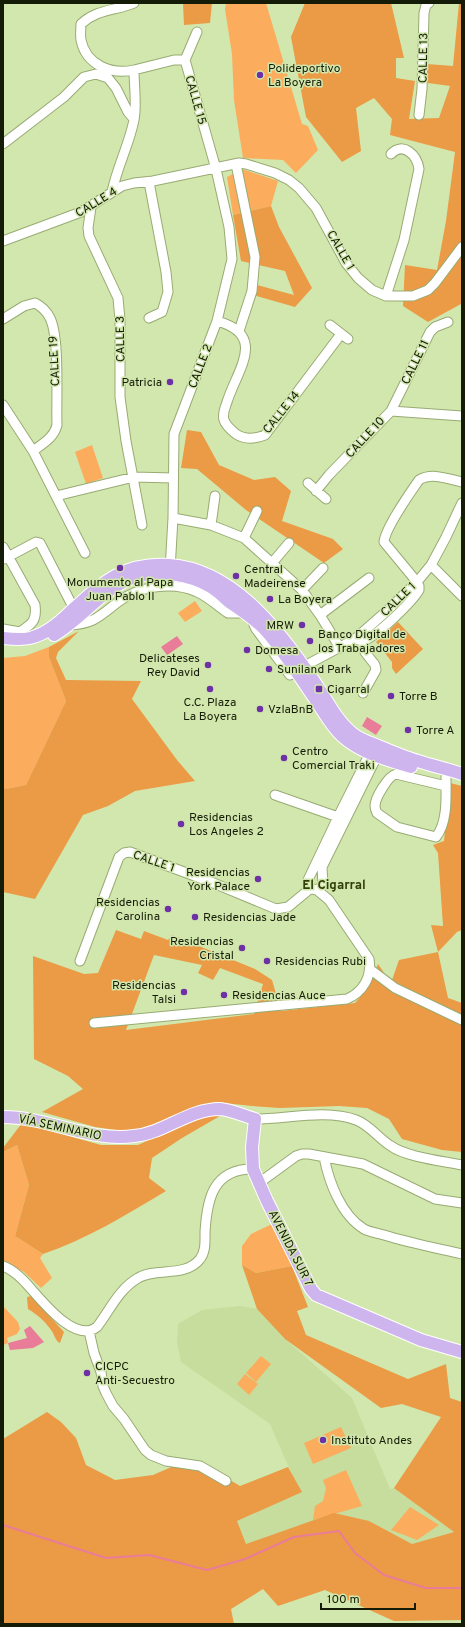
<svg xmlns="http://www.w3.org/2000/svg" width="465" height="1627" font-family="Overpass,sans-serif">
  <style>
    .built { fill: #c6dd9d }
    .green { fill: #fbac5d }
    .forest { fill: #eb9a45; fill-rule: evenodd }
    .water { fill: #e97c99 }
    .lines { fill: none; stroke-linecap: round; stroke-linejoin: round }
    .stream { stroke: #e97c99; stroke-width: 2 }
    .minor-casing { stroke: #98ab73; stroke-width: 11 }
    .major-casing { stroke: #fff; stroke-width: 14 }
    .minor { stroke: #fff; stroke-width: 9 }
    .major { stroke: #ceb5ee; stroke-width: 12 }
    .poi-dot { fill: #6d30a5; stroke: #d2e7ad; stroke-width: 1.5 }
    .labels { text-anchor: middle; stroke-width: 3; stroke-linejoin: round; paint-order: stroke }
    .street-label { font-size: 12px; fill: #141b06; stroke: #d2e7ad }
    .poi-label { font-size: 12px; fill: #141b06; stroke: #d2e7ad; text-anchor: start }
    .neighbourhood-label { font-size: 13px; font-weight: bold; fill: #313f07; stroke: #d2e7ad }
  </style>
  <rect width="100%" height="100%" fill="#d2e7ad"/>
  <path class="built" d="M240,1306L257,1309L285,1339L352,1398L390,1489L394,1488L454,1532L412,1544L369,1521L246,1544L237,1521L256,1513L294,1479L270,1424L181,1362L177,1343L178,1324L202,1310Z"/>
  <path class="green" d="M226,3H266L302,124L308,126L318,150L296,173L283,160L243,158L234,100L232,54L225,9Z
    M242,169L278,181L271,206L233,215L227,177Z
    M92,445L103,478L86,484L75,452Z
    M195,601L202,611L185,622L178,613Z
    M49,647V657L66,701L26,785L5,789L3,786V658L25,656Z
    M17,1145L29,1185L15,1236L43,1254L40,1258L52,1278L41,1288L24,1272L3,1262V1152Z
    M272,1224L292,1266L256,1273L242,1265V1246L251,1234Z
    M3,1306L18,1322L20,1329L17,1334L7,1338L8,1343L3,1345Z
    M261,1356L271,1364L256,1382L246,1373Z
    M245,1374L258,1384L249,1395L237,1384Z
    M341,1427L351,1448L313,1464L304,1443Z
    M346,1470L362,1506L313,1520L315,1506L323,1501L326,1488L323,1480Z
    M410,1507L439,1525L417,1540L391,1530Z"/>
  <path class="forest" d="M183,3H212L210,23L184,25Z
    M305,3H391L404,58H396V78L415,81L409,119L439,118L450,86L428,83L427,64L453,66L459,3H462V300L461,304L428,322L403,306L405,265L437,270L446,221L455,152L390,135L392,119L374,98L356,108L361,151L342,162L306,117L291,37Z
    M271,206L279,227L312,288L295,307L253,295L257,285L294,295L285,271L241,261L233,215Z
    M187,430L201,432L219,465L254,480L275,477L291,491L282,521L333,539L343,549L324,563L246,510L197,469L181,468Z
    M398,622L423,649L396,674L392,668V662L376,642Z
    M79,631L58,652L56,658L66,680L141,681L132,699L177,760L195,781L135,791L108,806L83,815L35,899L3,892V786L5,789L26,785L66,701L49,657V647Z
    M450,783L462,786V930L457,932L438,952L448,998L462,1003V1152L442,1150L402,1139L389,1119L367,1108L339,1106L280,1108L252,1106L215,1102L170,1119L130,1132L95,1127L42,1112L83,1089L68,1076L34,1059L33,956L84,974L98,973L116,930L141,939L144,931L168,940L172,935L255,969L272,980L281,1011L355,1003L370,985L378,964L391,983L399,960L438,952L431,925L443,926L438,853L433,845L444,841ZM154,955L202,965L198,973L213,980L220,968L263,984L254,1014L126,1030Z
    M204,1115L220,1116L182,1138L152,1158L149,1178L166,1191C126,1215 87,1239 43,1254L15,1236L29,1185L17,1145L3,1152V1148L22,1123L101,1145H138Z
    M242,1265L256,1273L292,1266L308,1307L297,1311L306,1335L408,1379L446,1364L450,1398L462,1402V1620L394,1621L325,1590L278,1606L263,1589L231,1609L234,1624H3V1439L47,1412L61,1422L76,1438L86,1465L115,1480L153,1475L176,1465L203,1464L240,1486L288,1467L302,1492L237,1521L246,1544L334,1513L369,1521L412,1544L454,1532L394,1488L441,1417L402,1404L381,1408L285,1339L257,1309Z
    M31,1296L64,1332L60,1343C56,1341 55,1337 53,1333C47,1323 38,1315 28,1309L27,1297Z"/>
  <path class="water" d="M177,636L183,644L166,656L165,661L162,660L160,658L161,656L167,655L161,647Z
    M367,717L382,726L376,735L362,726Z
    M30,1326L44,1342L33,1348L10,1350L8,1343L27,1338L24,1330Z"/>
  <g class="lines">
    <path class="stream" d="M3,1525L106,1558L149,1555L207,1570L245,1559L294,1537L339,1531L355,1553L384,1575L426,1588H462"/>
    <defs>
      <path id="minor" d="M134,70C111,75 86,65 81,40C80,35 81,29 81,24C97,9 115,11 134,3
        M419,115L422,89L424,13L426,5L429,3
        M3,144L64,97L84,77L96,74L108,78L116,88L128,112L134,119
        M236,164L255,257L252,291L239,331
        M149,182L166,272L168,292L162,312L149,318
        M112,192C117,167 129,145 134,120C137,105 134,86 134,70L174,60H185
        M91,207L88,228L89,236L118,298L120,320V397L126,441L142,525
        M3,241L81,212L122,186L134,183L153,181L239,163L246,164L275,173L289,180L299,188L316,208L346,263L358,278L372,290L386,296H413L428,290L435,283L462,247
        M386,296L404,240L419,169C417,155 403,141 391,154
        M3,319L24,306L35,303C41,306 47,312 50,318C60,338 56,401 57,425C54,438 42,444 33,451
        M217,321C268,335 237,370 227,402C225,408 222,414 224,420C226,426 231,430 236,434C245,440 255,439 265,435L341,334
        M330,325L348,339
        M3,405L33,451L85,553
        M391,411L462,416
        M308,483L326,499
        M316,491L329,475L391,411L430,332L435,327L448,322
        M56,496L134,477L173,478
        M173,518L211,525L244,538L302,590L320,615L340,648
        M211,525L215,496
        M244,538L257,511
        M3,547L35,605C37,621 32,624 20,632L3,629
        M4,559L36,542L40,543L74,609
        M272,563L289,543
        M431,565L462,596
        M170,570L173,518L174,434L217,321L232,259L229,227L216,169L185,60L197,32
        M302,590L323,568
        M320,615L369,578
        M255,620L254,625L256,629L290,675
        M69,625C94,624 100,616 118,602C139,586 173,581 197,592C209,597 217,606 228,613H246
        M355,639C358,640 361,641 364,640C376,637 412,602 419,590V586L417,582L384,542C385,528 410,493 419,480C432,472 448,479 462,482
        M362,641L365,652L375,665L376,670L363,693
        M299,669L355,639L388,610L417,582L431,565L446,537L462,503
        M446,786L396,774C388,776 375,798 375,806C375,809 376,811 377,813L397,827L436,837C448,822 446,796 446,777
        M275,795L338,817
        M311,888L308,885V880L338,817L370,753L374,748
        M312,889L317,890L323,885L322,867L377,756V751
        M80,961L119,857L124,853L130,852L211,882L276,909L288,907L311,888
        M371,970L395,988L462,1020
        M94,1023L347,999C363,992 372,977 369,959L329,900L317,890
        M255,1119C287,1119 326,1109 356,1120C370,1125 379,1139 391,1146C406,1157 443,1161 462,1165
        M324,1157C329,1182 341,1215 364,1229C369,1232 378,1233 384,1235C410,1243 436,1248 462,1254
        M259,1183L296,1156L302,1154H309L363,1164L435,1199L462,1203
        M3,1266C11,1269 17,1274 23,1280C38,1295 73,1345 97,1327C110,1310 119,1289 138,1278C156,1267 185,1278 200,1259C206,1251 205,1241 205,1232C207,1199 213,1169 253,1169
        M89,1331L94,1353L101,1372L103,1386L106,1393L113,1406L124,1419L145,1450L151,1455L166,1461L200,1466L226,1481"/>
      <path id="major" d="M54,635C83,618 102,588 135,577C160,570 189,574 211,587C217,591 223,596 228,601C242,611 256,619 268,633C286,654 301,679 317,702C325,714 332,727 342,736C361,753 387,760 411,767
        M3,638C12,639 21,640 30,638C46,634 58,624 70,612C102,583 123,562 169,565C236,569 284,637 318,687C328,702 337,721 352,733C359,739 368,742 376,745C390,751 404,757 418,761C433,766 448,769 462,774
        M3,1117C48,1117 89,1142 134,1136C165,1133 188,1109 220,1109C232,1110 244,1116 255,1119L252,1147L253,1169L267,1201L311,1289L316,1295L421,1340L462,1352"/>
    </defs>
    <use href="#minor" class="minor-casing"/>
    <use href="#major" class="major-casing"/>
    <use href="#minor" class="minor"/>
    <use href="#major" class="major"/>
  </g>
  <g class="poi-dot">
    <circle cx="260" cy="75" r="4"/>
    <circle cx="170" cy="382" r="4"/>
    <circle cx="120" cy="568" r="4"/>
    <circle cx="236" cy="576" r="4"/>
    <circle cx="270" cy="599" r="4"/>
    <circle cx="302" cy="625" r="4"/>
    <circle cx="310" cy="641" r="4"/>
    <circle cx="247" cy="650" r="4"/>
    <circle cx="208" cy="665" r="4"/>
    <circle cx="269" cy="669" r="4"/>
    <circle cx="210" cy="689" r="4"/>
    <rect x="315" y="685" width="8" height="8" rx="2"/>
    <circle cx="391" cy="696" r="4"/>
    <circle cx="260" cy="709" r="4"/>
    <circle cx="408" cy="730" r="4"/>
    <circle cx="284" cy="758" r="4"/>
    <circle cx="181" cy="824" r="4"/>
    <circle cx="258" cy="879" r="4"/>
    <circle cx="168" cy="909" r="4"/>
    <circle cx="195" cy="917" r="4"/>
    <circle cx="242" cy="948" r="4"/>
    <circle cx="267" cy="961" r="4"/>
    <circle cx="184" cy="992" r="4"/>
    <circle cx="224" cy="995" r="4"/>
    <circle cx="87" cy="1373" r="4"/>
    <circle cx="323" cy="1440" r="4"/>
  </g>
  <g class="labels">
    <g class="street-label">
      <text transform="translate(423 58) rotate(-89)" y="4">CALLE 13</text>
      <text transform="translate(196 100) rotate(74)" y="4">CALLE 15</text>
      <text transform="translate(96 202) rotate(-31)" y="4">CALLE 4</text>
      <text transform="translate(341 250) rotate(60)" y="4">CALLE 1</text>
      <text transform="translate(120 339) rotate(-91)" y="4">CALLE 3</text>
      <text transform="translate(54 361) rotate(-93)" y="4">CALLE 19</text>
      <text transform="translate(415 362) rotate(-64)" y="4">CALLE 11</text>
      <text transform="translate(200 366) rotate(-69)" y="4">CALLE 2</text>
      <text transform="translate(281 412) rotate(-51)" y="4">CALLE 14</text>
      <text transform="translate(365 437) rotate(-47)" y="4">CALLE 10</text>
      <text transform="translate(398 599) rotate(-44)" y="4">CALLE 1</text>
      <text transform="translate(154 861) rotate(19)" y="4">CALLE 1</text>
      <text transform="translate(60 1127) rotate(12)" y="4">VÍA SEMINARIO</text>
      <text transform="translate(291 1248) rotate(63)" y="4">AVENIDA SUR 7</text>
    </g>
    <g class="poi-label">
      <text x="268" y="72">Polideportivo<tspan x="268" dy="14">La Boyera</tspan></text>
      <text x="162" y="386" text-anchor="end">Patricia</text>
      <text x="244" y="573">Central<tspan x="244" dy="14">Madeirense</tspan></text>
      <text x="120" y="586" text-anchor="middle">Monumento al Papa<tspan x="120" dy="14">Juan Pablo II</tspan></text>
      <text x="278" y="603">La Boyera</text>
      <text x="294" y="629" text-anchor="end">MRW</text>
      <text x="318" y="638">Banco Digital de<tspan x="318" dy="14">los Trabajadores</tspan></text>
      <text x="255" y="654">Domesa</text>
      <text x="200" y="662" text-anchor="end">Delicateses<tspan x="200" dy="14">Rey David</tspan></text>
      <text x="277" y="673">Suniland Park</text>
      <text x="327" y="693">Cigarral</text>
      <text x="399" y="700">Torre B</text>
      <text x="210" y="706" text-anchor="middle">C.C. Plaza<tspan x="210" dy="14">La Boyera</tspan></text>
      <text x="268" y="713">VzlaBnB</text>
      <text x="416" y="734">Torre A</text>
      <text x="292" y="755">Centro<tspan x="292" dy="14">Comercial Traki</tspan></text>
      <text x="189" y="821">Residencias<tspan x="189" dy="14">Los Angeles 2</tspan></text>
      <text x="250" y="876" text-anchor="end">Residencias<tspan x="250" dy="14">York Palace</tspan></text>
      <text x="160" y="906" text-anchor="end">Residencias<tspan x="160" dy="14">Carolina</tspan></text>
      <text x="203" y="921">Residencias Jade</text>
      <text x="234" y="945" text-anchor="end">Residencias<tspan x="234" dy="14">Cristal</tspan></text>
      <text x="275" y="965">Residencias Rubi</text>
      <text x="176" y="989" text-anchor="end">Residencias<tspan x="176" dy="14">Talsi</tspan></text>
      <text x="232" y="999">Residencias Auce</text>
      <text x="95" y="1370">CICPC<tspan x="95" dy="14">Anti-Secuestro</tspan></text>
      <text x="331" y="1444">Instituto Andes</text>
    </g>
    <g class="neighbourhood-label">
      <text x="334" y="889">El Cigarral</text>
    </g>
  </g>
  <rect width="465" height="1627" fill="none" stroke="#141b06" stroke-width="8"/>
  <path d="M321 1603v6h94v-6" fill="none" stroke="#141b06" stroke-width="2"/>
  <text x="327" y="1603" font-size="12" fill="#141b06" stroke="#d2e7ad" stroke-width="3" paint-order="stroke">100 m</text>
</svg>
